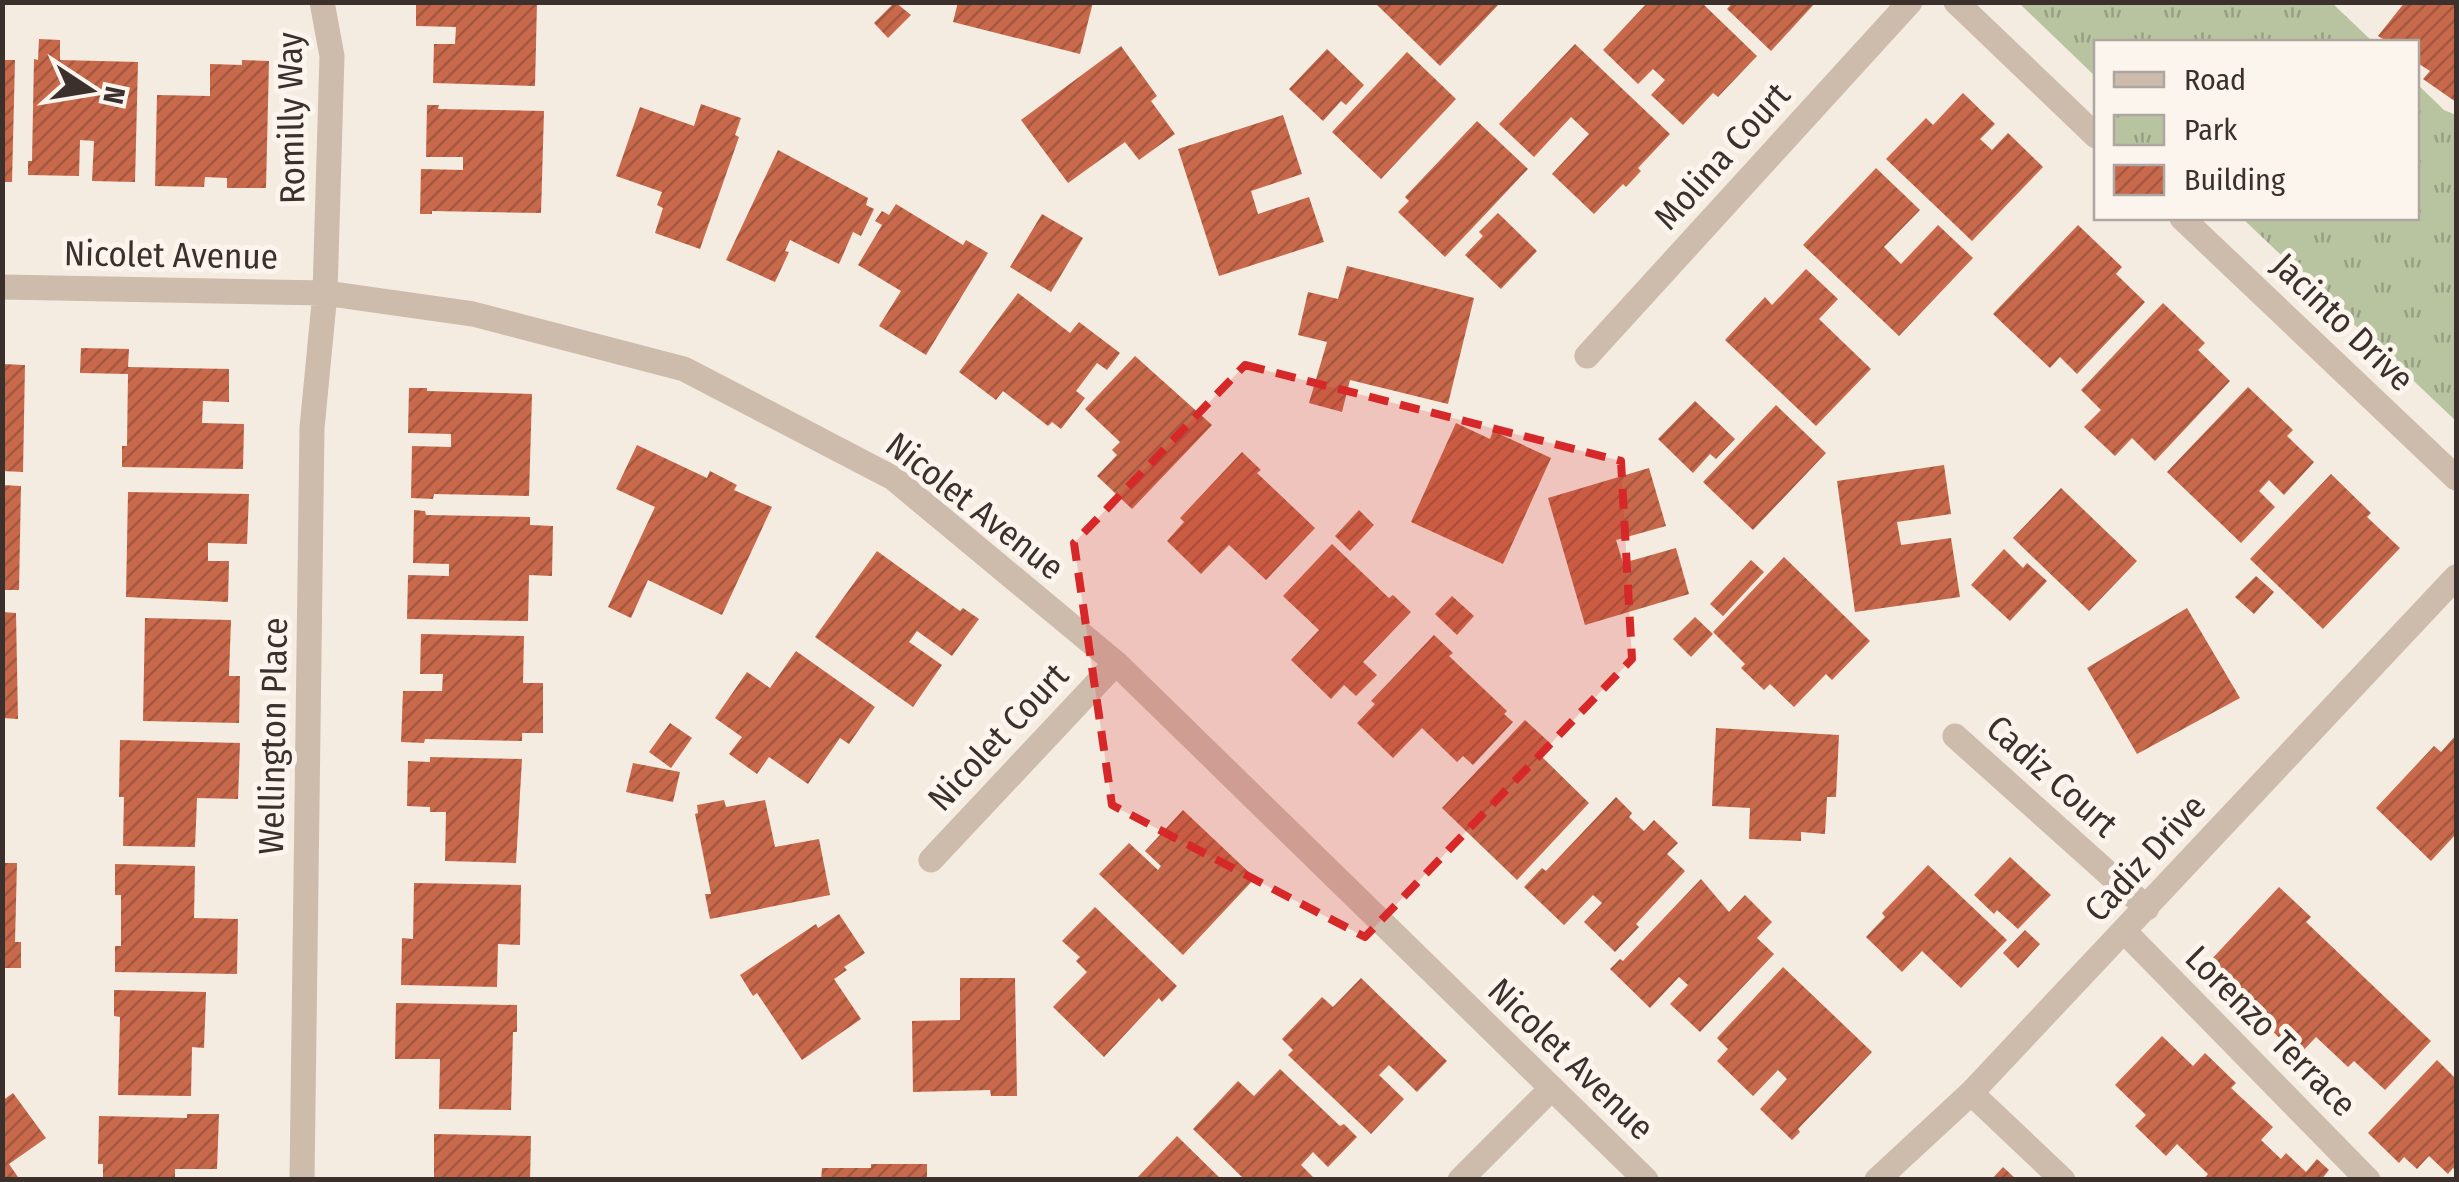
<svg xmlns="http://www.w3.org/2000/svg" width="2459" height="1182" font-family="'Fira Sans Condensed',sans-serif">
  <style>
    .park { fill: url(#park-tufts) }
    .building { fill: url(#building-hatch) }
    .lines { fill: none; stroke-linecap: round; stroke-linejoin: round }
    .minor { stroke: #cdbbac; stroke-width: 25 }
    .marked { fill: #d62828; fill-opacity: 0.2; stroke: #d62828; stroke-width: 8; stroke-dasharray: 20 12; stroke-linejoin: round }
    .labels { text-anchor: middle; stroke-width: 10; stroke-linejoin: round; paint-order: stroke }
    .street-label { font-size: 35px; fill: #3b302b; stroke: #fbf5ee }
  </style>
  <defs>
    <pattern id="park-tufts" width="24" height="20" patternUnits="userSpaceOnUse" patternTransform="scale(2.5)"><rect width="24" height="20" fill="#b8c4a0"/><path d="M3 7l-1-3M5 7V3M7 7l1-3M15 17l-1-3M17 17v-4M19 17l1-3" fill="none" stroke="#97a083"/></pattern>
    <pattern id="building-hatch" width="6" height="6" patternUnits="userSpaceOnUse" patternTransform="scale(2.5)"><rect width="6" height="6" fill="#c8694b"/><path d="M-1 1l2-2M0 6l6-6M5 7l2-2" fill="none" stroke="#a4573f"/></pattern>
  </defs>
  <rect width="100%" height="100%" fill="#f4ebe1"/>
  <path class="park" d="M2019,3H2332L2373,42H2096V77Z
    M2417,84L2444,110L2456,115V421L2242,218H2416Z"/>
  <path class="building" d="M416,2H537L535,86L433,83L434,44H455L456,27L416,26Z
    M895,2L911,15L888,38L874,23Z
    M958,2H1093L1080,54L953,22Z
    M1374,2H1501L1440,66Z
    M1648,2H1701L1757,56L1718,97L1713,93L1683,125L1651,95L1665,80L1653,69L1638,84L1603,50Z
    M1733,2H1816L1771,51L1727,9Z
    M2405,2H2456V102L2423,79L2430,71L2416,62V42H2388L2378,36Z
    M39,39L60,40V60L138,62L135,182L92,181L94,141L80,140L79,176L28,175V161H32L34,59L38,60Z
    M1575,44L1670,134L1638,168L1641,171L1626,187L1623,184L1594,214L1552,174L1589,134L1571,117L1534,157L1499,124Z
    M1121,46L1157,96L1151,101L1175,134L1139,160L1125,142L1068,183L1021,120Z
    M1327,49L1364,85L1346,105L1341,101L1323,121L1289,89Z
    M1407,52L1456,99L1381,179L1332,132Z
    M2,60H15L12,182H2Z
    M242,60L269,61L266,188H227V178L205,177L204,187L155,186L157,95L210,96V64L242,65Z
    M1963,93L1995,124L1980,139L1992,150L2008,133L2043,167L1972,241L1886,159L1926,118L1933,125Z
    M701,104L741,118L735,135L739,137L700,249L655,233L663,208L657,205L662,192L616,176L640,107L694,126Z
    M427,105H439L438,109L544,111L541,213L432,211V214H420L421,169L463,170V157H426Z
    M1283,115L1302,174L1251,191L1258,214L1309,197L1324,242L1219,276L1178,149Z
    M1477,121L1528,169L1445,257L1398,212L1409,201L1405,197Z
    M778,150L868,198L866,205L874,209L861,236L853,232L839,264L790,240L785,251L789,252L775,282L726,260Z
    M1876,168L1920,210L1884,247L1901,264L1938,225L1973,258L1899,336L1803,245Z
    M896,204L963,245L966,240L988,253L926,355L879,326L901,291L858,265L882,225L875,221L882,211L889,215Z
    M1498,213L1537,251L1501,289L1465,255L1483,236L1479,232Z
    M1042,214L1083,238L1051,292L1010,267Z
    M2078,225L2122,267L2116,274L2145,302L2077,374L2060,357L2050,368L1993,314Z
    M1347,266L1474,298L1448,404L1350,380L1342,412L1309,403L1327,342L1298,335L1308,292L1338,299Z
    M1806,269L1838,299L1819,319L1871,369L1816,426L1725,340L1765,297L1772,305Z
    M1018,293L1070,333L1079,322L1120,353L1107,370L1097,363L1076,391L1085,398L1061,429L1052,422L1048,426L1003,391L996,400L959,372Z
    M2163,303L2205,343L2198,350L2230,381L2155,461L2132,438L2115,456L2084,427L2101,410L2081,390Z
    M81,348L129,349L128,367L229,369V402L203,401L202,423L244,424L243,469L122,467V446H127L128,374L80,373Z
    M1135,356L1212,425L1132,509L1097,476L1117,455L1112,450L1120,442L1085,409Z
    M2,364L25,365L23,472L2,471Z
    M2248,387L2293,430L2287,436L2314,462L2284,495L2269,480L2259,491L2275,507L2241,543L2167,472Z
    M409,388H427V391L532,394L529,496L434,494L433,499L411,498L412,446L451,447V434L408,433Z
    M1695,401L1735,439L1716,459L1710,454L1693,473L1658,439Z
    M1776,405L1826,453L1753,530L1703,482Z
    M1456,423L1490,439L1493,431L1551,458L1503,564L1411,522Z
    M637,445L707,478L710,471L737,485L734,490L772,507L722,615L648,580L631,618L608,607L655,507L616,489Z
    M1242,452L1261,470L1257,473L1315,528L1266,580L1229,545L1201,574L1167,541L1184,522L1180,518Z
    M1944,465L1951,514L1897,522L1901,545L1951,538L1960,597L1855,612L1837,481Z
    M1649,468L1666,526L1616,540L1623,563L1676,548L1689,594L1585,625L1548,498Z
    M2331,474L2371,513L2367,517L2400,548L2323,629L2250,559Z
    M2,485L21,486L19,590H2Z
    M2061,488L2137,561L2089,611L2013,538Z
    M128,492L249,494L247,544L208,543V561H229L228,602L126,597Z
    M414,510L425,511L426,515L530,517V525L553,526L552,576L529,575L528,621L407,619L408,575L449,576V564L413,563Z
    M1359,510L1374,525L1350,551L1335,536Z
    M1332,544L1389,598L1393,595L1411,612L1363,662L1377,675L1356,696L1344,685L1331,699L1291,660L1319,630L1283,596Z
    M2004,549L2023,568L2027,563L2047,581L2010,621L1971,585Z
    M877,551L960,611L963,608L979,619L952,656L917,631L909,642L942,665L913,707L815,637Z
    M1784,557L1870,641L1832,680L1826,674L1794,707L1770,684L1764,690L1741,668L1745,664L1713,632Z
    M1751,560L1764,572L1723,616L1710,604Z
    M2256,576L2274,592L2254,614L2235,597Z
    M1452,596L1474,616L1457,635L1435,614Z
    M2187,608L2240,698L2137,754L2087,668Z
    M2,612L16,613L18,719L2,718Z
    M1695,617L1713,634L1691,657L1673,639Z
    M145,618L231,620L229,676H240L239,723L143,721Z
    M421,634L524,636L523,683H543V733H522V741L425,739L424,743L401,742L403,691H442L443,674H420Z
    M1434,635L1453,653L1449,656L1507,711L1504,714L1513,722L1473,765L1463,756L1457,762L1422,728L1393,758L1357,723L1375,704L1371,701Z
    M796,651L875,707L849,744L840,738L808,784L769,757L757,774L729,754L742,737L715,718L747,672L770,688Z
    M1525,720L1550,743L1539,754L1589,803L1517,880L1442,808Z
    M670,723L692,738L671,768L649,752Z
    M1716,728L1839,735L1836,797H1827L1825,834L1801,832V841L1749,839L1750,808L1712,806Z
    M2456,735V834L2431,861L2376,808L2434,746L2441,752Z
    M120,740L240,743L238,799L197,798L195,847L123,846L124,797H119Z
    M430,757L522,759L516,863L445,861L446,812H430V807L407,806L408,761L430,762Z
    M633,763L680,772L673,802L626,792Z
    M1616,797L1632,813L1629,817L1644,831L1654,820L1678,843L1667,854L1685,871L1636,924L1639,927L1615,952L1584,922L1602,903L1593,895L1564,925L1524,887L1542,868L1546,871Z
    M724,800L726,807L765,800L775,847L819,839L830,895L710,919L705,894H711L695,814L698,813L697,805Z
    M1183,810L1255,878L1183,955L1099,874L1129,843L1158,870L1161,866L1145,851Z
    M2010,857L2051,895L2018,929L1997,910L1994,914L1974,895Z
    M2,863H17L15,942H21V968H2Z
    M115,864L195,866L194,918L238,919L237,974L115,972V946H121V895H115Z
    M1928,865L2007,940L1961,988L1922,951L1902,972L1866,937L1885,917L1882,913Z
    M1701,879L1729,912L1745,895L1772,922L1757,938L1774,954L1700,1032L1670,1004L1688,985L1679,977L1650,1008L1610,969L1620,959L1623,961Z
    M414,883L521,885L520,945L498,944L497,987L401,985L402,938L413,939Z
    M2279,887L2311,917L2306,922L2431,1041L2385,1090L2354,1061L2348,1067L2316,1037L2298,1056L2267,1026L2272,1020L2210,961Z
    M1095,907L1177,986L1162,1002L1159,998L1104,1057L1053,1007L1087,972L1076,961L1080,957L1062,941Z
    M839,914L865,953L844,967L847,970L834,979L861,1019L802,1060L757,993L753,996L740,975L816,924L818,928Z
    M2025,930L2040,944L2018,968L2003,953Z
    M1783,967L1872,1052L1798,1129L1800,1132L1792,1140L1760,1109L1787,1079L1778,1070L1753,1096L1717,1061L1728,1049L1717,1038Z
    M960,978H1015L1017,1096H991L990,1090L913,1092L912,1021L960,1020Z
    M1361,978L1447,1061L1417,1092L1389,1065L1379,1075L1404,1099L1371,1134L1288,1055L1293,1050L1282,1039L1322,997L1333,1007Z
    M114,990L206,992L204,1048L192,1047L191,1096L118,1095L120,1017L114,1016Z
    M396,1003L517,1005V1032H513L511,1110L439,1109L440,1059H395Z
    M2162,1036L2193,1066L2205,1053L2236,1083L2231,1088L2273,1127L2261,1140L2281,1159L2286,1153L2306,1172L2317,1159L2329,1170L2321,1180H2203L2208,1174L2177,1144L2166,1156L2135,1126L2146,1115L2115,1085Z
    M2437,1060L2456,1079V1171L2453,1168L2448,1174L2429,1156L2417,1169L2404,1157L2399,1163L2368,1133Z
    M1280,1069L1340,1126L1344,1124L1357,1137L1328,1167L1313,1152L1301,1165L1316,1180H1245L1193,1129L1238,1081L1254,1096Z
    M13,1093L46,1138L9,1164L20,1180H2V1101Z
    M187,1114H219L217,1169H175V1180H103V1164H98L99,1116L187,1118Z
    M434,1134L531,1136L530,1180H434Z
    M1177,1136L1222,1180H1135Z
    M871,1164H927V1180H821L822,1168H871Z
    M2003,1167L2017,1180H1991Z"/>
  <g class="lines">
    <path class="minor" d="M1956,2L2096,136
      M2182,218L2456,478
      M2,287L325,293L473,314L684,369L893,478L1116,663L1646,1180
      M1587,356L1910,2
      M1955,736L2147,908
      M931,860L1116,663
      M2124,931L2368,1180
      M1971,1093L2063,1180
      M302,1180L312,428L325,293L332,56L322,2
      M1460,1180L1550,1090
      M1877,1180L1971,1093L2456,577"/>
  </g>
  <path class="marked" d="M1245,365L1621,461L1632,659L1365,937L1112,805L1074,543Z"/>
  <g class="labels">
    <g class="street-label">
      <text transform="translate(291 118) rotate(-91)" y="12">Romilly Way</text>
      <text transform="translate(1722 156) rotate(-48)" y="12">Molina Court</text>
      <text transform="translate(171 255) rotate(1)" y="12">Nicolet Avenue</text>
      <text transform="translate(2343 322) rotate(44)" y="12">Jacinto Drive</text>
      <text transform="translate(975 506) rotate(38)" y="12">Nicolet Avenue</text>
      <text transform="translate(273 736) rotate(-89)" y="12">Wellington Place</text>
      <text transform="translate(998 737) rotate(-47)" y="12">Nicolet Court</text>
      <text transform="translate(2052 776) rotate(42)" y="12">Cadiz Court</text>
      <text transform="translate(2145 858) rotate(-47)" y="12">Cadiz Drive</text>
      <text transform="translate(2271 1031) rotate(45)" y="12">Lorenzo Terrace</text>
      <text transform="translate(1571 1059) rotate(44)" y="12">Nicolet Avenue</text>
    </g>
  </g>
  <rect width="2459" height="1182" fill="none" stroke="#3b302b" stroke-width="10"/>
  <rect x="2094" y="40" width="325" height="180" fill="#fbf5ee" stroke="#aea6a0" stroke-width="2.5"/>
  <rect x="2114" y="72" width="50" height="15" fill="#cdbbac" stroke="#aea6a0" stroke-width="2.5"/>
  <text x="2184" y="90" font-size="30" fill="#3b302b">Road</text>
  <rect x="2114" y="115" width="50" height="30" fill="url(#park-tufts)" stroke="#aea6a0" stroke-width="2.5"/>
  <text x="2184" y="140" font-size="30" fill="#3b302b">Park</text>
  <rect x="2114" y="165" width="50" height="30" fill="url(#building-hatch)" stroke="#aea6a0" stroke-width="2.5"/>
  <text x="2184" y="190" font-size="30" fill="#3b302b">Building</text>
  <g transform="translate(90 90) rotate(102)" stroke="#fbf5ee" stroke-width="8" paint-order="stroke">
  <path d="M0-8L18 38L0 25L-18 38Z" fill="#3b302b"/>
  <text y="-15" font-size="28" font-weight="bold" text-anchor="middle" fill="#3b302b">N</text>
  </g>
</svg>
